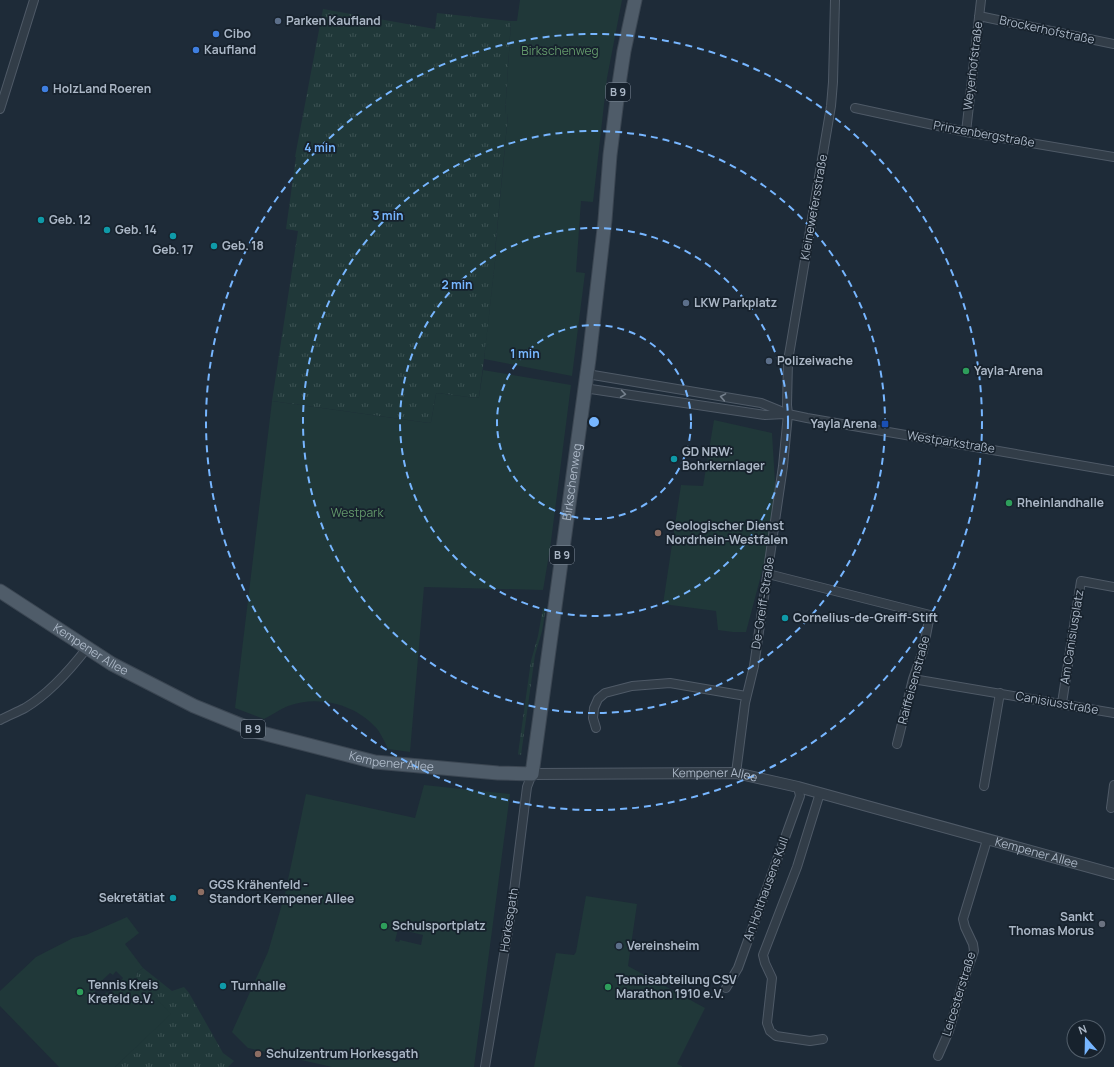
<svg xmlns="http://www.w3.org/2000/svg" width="1114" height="1067" font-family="Manrope,sans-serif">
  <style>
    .grass { fill: url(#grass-tufts) }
    .green { fill: #203839; fill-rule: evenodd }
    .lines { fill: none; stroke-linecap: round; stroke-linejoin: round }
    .minor-casing { stroke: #4f5a67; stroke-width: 10 }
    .tertiary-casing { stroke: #4f5a67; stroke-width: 12 }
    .primary-casing { stroke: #3b4652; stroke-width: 15 }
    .minor { stroke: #323d48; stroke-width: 8 }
    .tertiary { stroke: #323d48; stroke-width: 10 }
    .primary { stroke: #4f5c69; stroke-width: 13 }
    .oneway { stroke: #75808d }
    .ring { fill: none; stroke: #77b6ff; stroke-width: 2; stroke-dasharray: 7 5 }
    .service-dot { fill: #5c6f8a; stroke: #17222d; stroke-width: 1.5 }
    .shop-dot { fill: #3f7fe0; stroke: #17222d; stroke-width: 1.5 }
    .culture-dot { fill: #0f9aa8; stroke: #17222d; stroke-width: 1.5 }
    .leisure-dot { fill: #2e9e5b; stroke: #17222d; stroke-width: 1.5 }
    .transit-dot { fill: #1a4fb4; stroke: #17222d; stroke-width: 1.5 }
    .education-dot { fill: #8d6e63; stroke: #17222d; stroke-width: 1.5 }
    .worship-dot { fill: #6b7280; stroke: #17222d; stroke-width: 1.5 }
    .labels { text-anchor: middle; stroke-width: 3.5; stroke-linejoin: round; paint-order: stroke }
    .shield { fill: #17222d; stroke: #7f8a98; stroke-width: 1 }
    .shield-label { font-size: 11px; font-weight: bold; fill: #abb7c6 }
    .poi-label { font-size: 12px; font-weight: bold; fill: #abb7c6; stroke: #17222d; text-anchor: start }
    .street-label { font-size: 12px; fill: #abb7c6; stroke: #17222d }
    .park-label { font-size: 12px; fill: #62976a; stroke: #17222d }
    .centre { fill: #77b6ff; stroke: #17222d; stroke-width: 2 }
    .ring-label { font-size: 12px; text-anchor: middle; font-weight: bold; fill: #77b6ff; stroke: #17222d; stroke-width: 3.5; stroke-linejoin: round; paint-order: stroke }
  </style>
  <defs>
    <pattern id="grass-tufts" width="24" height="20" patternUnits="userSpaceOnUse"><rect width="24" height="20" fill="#203839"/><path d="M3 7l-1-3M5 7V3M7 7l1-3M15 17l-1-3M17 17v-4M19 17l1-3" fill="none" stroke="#3e5354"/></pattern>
  </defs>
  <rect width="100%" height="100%" fill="#1e2b38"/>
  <path class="grass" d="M323,9L435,29L437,13L511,21L505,114H508L495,251L496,252L487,336L479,397L476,398L437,393L436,394L431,422L429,423L272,401L298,231L286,229L296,157H295Z
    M543,608H546L542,631L535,655L521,755L518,754L531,661L538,636Z
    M143,968L172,991L184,987L189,993L223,1053L234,1061L228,1067H115L170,1014L136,978L137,972Z"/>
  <path class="green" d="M520,0H622L607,78L593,202L581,201L576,272L585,273L572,376L484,359L496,252H495L508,114H505L511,21H517Z
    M483,370L571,385L550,549L543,590L424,587L410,752L388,749C385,743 382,736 378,730C358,705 319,694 288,706C280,709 272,715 264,719L235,708L272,401L429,423L431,422L436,394L437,393L476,398L479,397Z
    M714,420L772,433L777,515L746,632H733L718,630L716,611L663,604L681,485L703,486Z
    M424,785L510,794L474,1067H332L248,1048L232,1032L268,952L285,894L306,794L415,818ZM398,929L423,935L421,945L400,940L399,942L395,941Z
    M586,896L637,904L628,966L705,1008L677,1064L682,1066V1067H534L556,953L574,955L576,952Z
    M127,917L139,933L125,944L143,968L137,972L136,978L171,1014L115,1067H59L0,1006V991L36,957L73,938L86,935ZM116,971L123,978L120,982L121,983L109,995L107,992L101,998L93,989L110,973L113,975Z"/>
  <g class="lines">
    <defs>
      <path id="minor" d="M979,16L1114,44
        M855,108L966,132L1114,157
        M0,109L34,0
        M966,132L981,0
        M587,374L761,403L788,414L807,418L1114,471
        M584,388L765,415L785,414
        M768,574L930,615L923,651L913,679L897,744
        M913,679L1114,713
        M1062,703L1081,581L1114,587
        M0,720C8,716 17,712 25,708C50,693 70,670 87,648
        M596,728L593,718L594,708L598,699L605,693L632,686L670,683L746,696
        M736,773L745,703L754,666L783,466L788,414L787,405L788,361L831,106L833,82L835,0
        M984,786L1000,693
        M820,793L797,867L763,955L765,963L772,978L767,1023L770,1031L776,1036L810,1041L823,1039
        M1111,808L1114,785
        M726,988L738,968L800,796L798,787
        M938,1056L949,1031L963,982L974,951L973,944L965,927L963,919L987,840
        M485,1067L512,907L527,787L532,774"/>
      <g id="tertiary">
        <path id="s1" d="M532,774L736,773L798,787L1114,874"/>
      </g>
      <g id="primary">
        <path id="s2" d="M0,591L112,664L194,706L258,732L375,762L498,773L532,774L589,359L605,220L610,155L619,84L624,51L635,0"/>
      </g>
    </defs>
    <use href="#minor" class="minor-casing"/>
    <use href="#tertiary" class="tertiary-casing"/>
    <use href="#primary" class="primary-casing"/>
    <use href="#minor" class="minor"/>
    <use href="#tertiary" class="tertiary"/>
    <use href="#primary" class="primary"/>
  </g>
  <defs><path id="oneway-chevron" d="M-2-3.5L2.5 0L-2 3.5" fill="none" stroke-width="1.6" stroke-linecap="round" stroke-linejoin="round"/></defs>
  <g class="oneway">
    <use href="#oneway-chevron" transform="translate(623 394) rotate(8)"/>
    <use href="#oneway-chevron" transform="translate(723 397) rotate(-170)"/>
  </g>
  <g class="ring">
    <circle cx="594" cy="422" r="97"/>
    <circle cx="594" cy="422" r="194"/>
    <circle cx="594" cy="422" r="291"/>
    <circle cx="594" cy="422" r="388"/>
  </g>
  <g class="service-dot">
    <circle cx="278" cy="21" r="4"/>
    <circle cx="686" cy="303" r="4"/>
    <circle cx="769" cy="361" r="4"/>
    <circle cx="619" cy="946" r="4"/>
  </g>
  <g class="shop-dot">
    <circle cx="216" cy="34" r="4"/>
    <circle cx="196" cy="50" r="4"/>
    <circle cx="45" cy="89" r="4"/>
  </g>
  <g class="culture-dot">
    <circle cx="41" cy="220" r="4"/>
    <circle cx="107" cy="230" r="4"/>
    <circle cx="173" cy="236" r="4"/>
    <circle cx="214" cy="246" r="4"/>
    <circle cx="674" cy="459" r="4"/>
    <circle cx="785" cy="618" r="4"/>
    <circle cx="173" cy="898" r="4"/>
    <circle cx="223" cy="986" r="4"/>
  </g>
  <g class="leisure-dot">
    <circle cx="966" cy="371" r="4"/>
    <circle cx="1009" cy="503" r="4"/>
    <circle cx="384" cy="926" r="4"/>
    <circle cx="608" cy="987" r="4"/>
    <circle cx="80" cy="992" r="4"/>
  </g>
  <rect class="transit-dot" x="881" y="420" width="8" height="8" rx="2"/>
  <g class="education-dot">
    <circle cx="658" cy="533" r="4"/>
    <circle cx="201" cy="892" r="4"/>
    <circle cx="258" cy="1054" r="4"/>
  </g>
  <circle class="worship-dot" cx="1102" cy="924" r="4"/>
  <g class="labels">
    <g class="shield">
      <rect x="606" y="83" width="24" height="18" rx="3"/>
      <rect x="550" y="546" width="24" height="18" rx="3"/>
      <rect x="241" y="720" width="24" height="18" rx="3"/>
    </g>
    <g class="shield-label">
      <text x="618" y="96">B 9</text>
      <text x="562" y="559">B 9</text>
      <text x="253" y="733">B 9</text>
    </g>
    <g class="poi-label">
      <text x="286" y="25">Parken Kaufland</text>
      <text x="224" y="38">Cibo</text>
      <text x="204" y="54">Kaufland</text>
      <text x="53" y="93">HolzLand Roeren</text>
      <text x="49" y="224">Geb. 12</text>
      <text x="115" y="234">Geb. 14</text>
      <text x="222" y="250">Geb. 18</text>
      <text x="173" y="254" text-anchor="middle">Geb. 17</text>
      <text x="694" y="307">LKW Parkplatz</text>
      <text x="777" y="365">Polizeiwache</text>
      <text x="974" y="375">Yayla-Arena</text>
      <text x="877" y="428" text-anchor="end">Yayla Arena</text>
      <text x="682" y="456">GD NRW:<tspan x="682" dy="14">Bohrkernlager</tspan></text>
      <text x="1017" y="507">Rheinlandhalle</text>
      <text x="666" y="530">Geologischer Dienst<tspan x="666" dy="14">Nordrhein-Westfalen</tspan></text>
      <text x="793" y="622">Cornelius-de-Greiff-Stift</text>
      <text x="209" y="889">GGS Krähenfeld -<tspan x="209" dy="14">Standort Kempener Allee</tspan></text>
      <text x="165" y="902" text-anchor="end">Sekretätiat</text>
      <text x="1094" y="921" text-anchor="end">Sankt<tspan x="1094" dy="14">Thomas Morus</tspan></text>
      <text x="392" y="930">Schulsportplatz</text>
      <text x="627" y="950">Vereinsheim</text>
      <text x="616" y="984">Tennisabteilung CSV<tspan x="616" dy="14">Marathon 1910 e.V.</tspan></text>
      <text x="88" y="989">Tennis Kreis<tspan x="88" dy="14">Krefeld e.V.</tspan></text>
      <text x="231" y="990">Turnhalle</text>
      <text x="266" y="1058">Schulzentrum Horkesgath</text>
    </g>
    <g class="street-label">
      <text transform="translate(1047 30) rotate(12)" y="4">Brockerhofstraße</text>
      <text transform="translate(973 66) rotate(-83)" y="4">Weyerhofstraße</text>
      <text transform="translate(984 134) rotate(10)" y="4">Prinzenbergstraße</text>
      <text transform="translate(814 207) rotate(-80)" y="4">Kleinewefersstraße</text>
      <text transform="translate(951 442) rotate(9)" y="4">Westparkstraße</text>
      <text dy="4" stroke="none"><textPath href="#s2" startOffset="868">Birkschenweg</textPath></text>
      <text transform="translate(763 603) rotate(-81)" y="4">De-Greiff-Straße</text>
      <text transform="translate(1072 637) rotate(-81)" y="4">Am Canisiusplatz</text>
      <text dy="4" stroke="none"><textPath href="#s2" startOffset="108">Kempener Allee</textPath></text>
      <text transform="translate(914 680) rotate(-75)" y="4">Raiffeisenstraße</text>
      <text transform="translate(1057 703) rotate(10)" y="4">Canisiusstraße</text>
      <text dy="4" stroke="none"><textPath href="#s2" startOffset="432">Kempener Allee</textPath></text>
      <text dy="4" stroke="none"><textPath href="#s1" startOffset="183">Kempener Allee</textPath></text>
      <text dy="4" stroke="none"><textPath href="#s1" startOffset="515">Kempener Allee</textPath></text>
      <text transform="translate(766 889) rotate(-70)" y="4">An Holthausens Kull</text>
      <text transform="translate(509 920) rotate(-81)" y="4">Horkesgath</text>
      <text transform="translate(959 994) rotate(-73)" y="4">Leicesterstraße</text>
    </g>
    <g class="park-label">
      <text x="560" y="55">Birkschenweg</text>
      <text x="357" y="517">Westpark</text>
    </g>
  </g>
  <circle cx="594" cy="422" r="6" class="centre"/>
  <g class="ring-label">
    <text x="320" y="152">4 min</text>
    <text x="388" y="220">3 min</text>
    <text x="457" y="289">2 min</text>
    <text x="525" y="358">1 min</text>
  </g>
  <g transform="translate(1086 1039) rotate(340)"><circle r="19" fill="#17222d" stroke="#525e6a"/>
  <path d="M0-3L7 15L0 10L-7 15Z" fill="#77b6ff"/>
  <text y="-6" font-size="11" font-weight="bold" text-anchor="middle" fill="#abb7c6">N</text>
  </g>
</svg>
